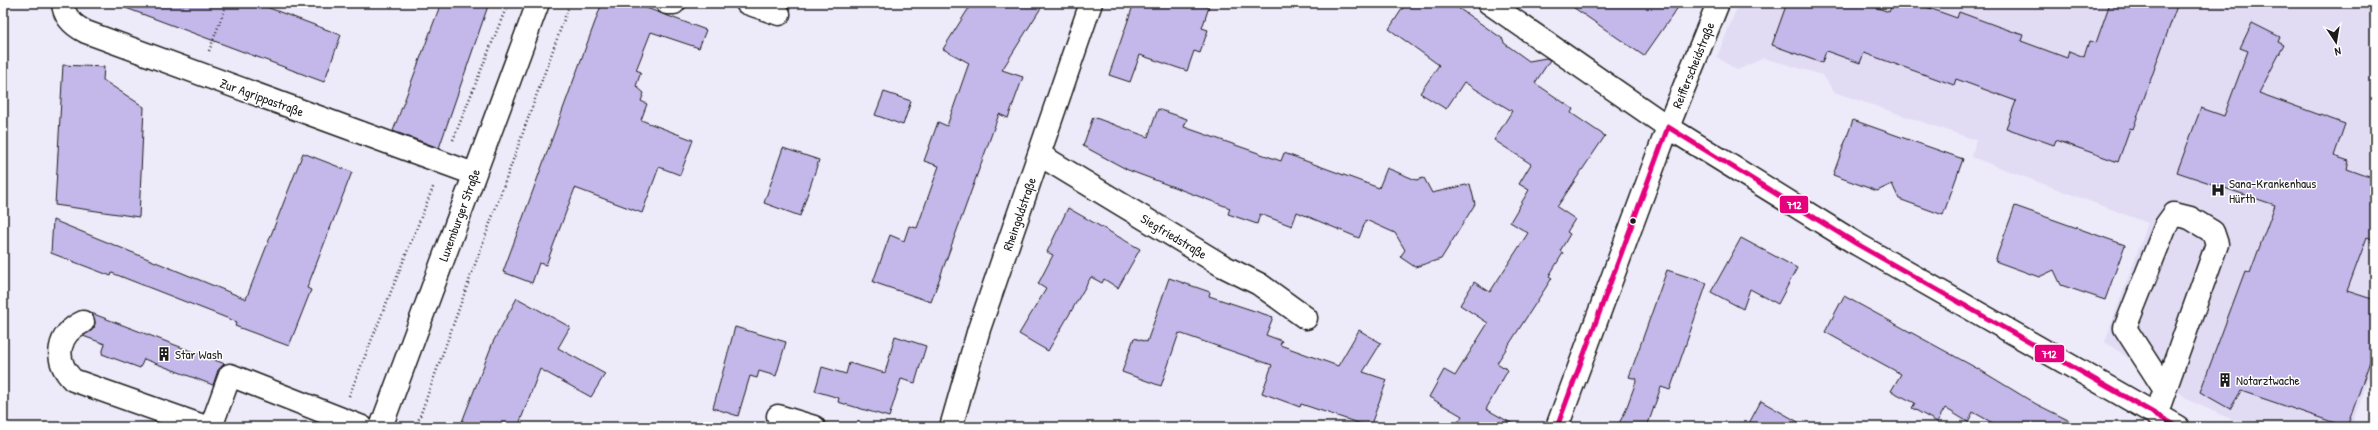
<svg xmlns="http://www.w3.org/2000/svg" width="2378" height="430" font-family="'Patrick Hand',sans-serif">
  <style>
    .built { fill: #e1dbf4 }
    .building { fill: #c4b8ea; stroke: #1c1c1c }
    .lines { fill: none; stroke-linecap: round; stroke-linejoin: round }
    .minor-casing { stroke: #1c1c1c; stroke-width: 25 }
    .path { stroke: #1c1c1c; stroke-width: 2.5; stroke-dasharray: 1 3; stroke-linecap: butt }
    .minor { stroke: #fff; stroke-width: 22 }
    .bus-1-casing { stroke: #fff; stroke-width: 8 }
    .bus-1 { stroke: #e5007d; stroke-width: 5 }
    .tram-1-casing { stroke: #fff; stroke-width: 8 }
    .tram-1 { stroke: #0095da; stroke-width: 5 }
    .bus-dot { fill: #1c1c1c; stroke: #fff; stroke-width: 1.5 }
    .labels { text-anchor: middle; stroke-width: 3; stroke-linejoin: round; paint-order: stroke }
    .street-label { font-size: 13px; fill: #1c1c1c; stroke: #fff }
    .poi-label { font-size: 13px; fill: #1c1c1c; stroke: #fff; text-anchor: start }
    .line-badge { stroke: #fff; stroke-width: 1.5 }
    .badge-label { font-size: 11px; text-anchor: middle; font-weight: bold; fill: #fff }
  </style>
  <rect width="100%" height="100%" fill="#edeaf9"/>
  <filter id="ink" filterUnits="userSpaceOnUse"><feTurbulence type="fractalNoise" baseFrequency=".025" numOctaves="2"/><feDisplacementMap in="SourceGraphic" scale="8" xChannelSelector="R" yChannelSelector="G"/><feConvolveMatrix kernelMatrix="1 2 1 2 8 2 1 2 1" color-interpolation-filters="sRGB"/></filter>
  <g filter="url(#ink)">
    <path class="built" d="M1739,3H2364L2375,8V361L2351,427H2249L2193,402L2105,342L2148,223L1972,157L1976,140L1834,92L1823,75L1764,58L1737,70L1717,57Z"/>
    <path class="building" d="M118,3H256L341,35L324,82L118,5Z
      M441,3H489L439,148L393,131Z
      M602,3H633L706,30L699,48L651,32L636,70L641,72L636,86L644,93L641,101L647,104L641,120L693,140L680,175L659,167L642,213L575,188L546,265L539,263L532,283L503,272Z
      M972,3H1044L1002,70L1023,77L1008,118L999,114L931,302L873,282L890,235L904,241L909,226L917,228L939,166L924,161L938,122L947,126L969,63L943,49Z
      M1134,3H1196L1209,7L1202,28L1208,30L1200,53L1194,51L1187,71L1140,55L1130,82L1109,75Z
      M1406,3H1451L1503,39L1504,43L1529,61L1546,58L1550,60L1535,83L1573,109L1571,113L1605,136L1557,207L1575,219L1567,232L1570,234L1560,251L1563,253L1549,276L1552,278L1497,363L1508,370L1486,409L1518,427H1455L1462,416L1429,397L1444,370L1455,376L1488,323L1460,305L1474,282L1490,292L1528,233L1510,222L1529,190L1519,184L1531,164L1494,140L1512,111L1487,96L1464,82L1446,109L1420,93L1439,65L1389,29Z
      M1567,3H1681L1644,56Z
      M1787,3H1864L1889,12L1893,3H1915L1957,18L1959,12L1997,26L2023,35L2021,41L2067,58L2069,51L2084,57L2089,41L2096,43L2110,3H2178L2133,129L2130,128L2118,162L2056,140L2054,145L2006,128L2016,101L1956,79L1954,85L1864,53L1860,63L1826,51L1822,63L1772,45Z
      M2252,23L2280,37L2278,42L2284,45L2259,93L2345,124L2334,156L2349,161L2347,169L2375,179V240L2367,237L2347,291L2375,300V347L2347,427L2241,391L2230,409L2200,392L2245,271L2250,273L2275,205L2177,172L2201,108L2224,116L2248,51L2240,48Z
      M63,65L104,67L103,80L144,107L139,217L55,205Z
      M884,92L911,101L903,125L875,115Z
      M1158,109L1187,119L1184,127L1281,161L1284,153L1379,188L1387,168L1416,180L1424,178L1432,193L1470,184L1475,204L1441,259L1415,267L1400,257L1405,250L1395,233L1366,220L1359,238L1297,212L1292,226L1260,214L1257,224L1228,214L1230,208L1128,170L1083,146L1093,117L1148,137Z
      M1853,120L1963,159L1943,215L1899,199L1892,184L1877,191L1833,175Z
      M783,148L819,160L800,216L764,203Z
      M303,153L352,172L307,288L311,290L289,346L235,326L237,322L112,273L111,276L51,253L53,220L246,299Z
      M2015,206L2125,245L2105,300L2061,285L2054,270L2039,277L1995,261Z
      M1068,208L1140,249L1118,288L1104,279L1102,283L1091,277L1048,351L1019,334L1046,289L1038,284L1053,255L1047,252Z
      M1741,238L1797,268L1778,304L1750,289L1743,309L1711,292Z
      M1667,270L1707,283L1670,390L1661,387L1647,427H1617L1625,412L1637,379L1629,377Z
      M1169,278L1210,292L1209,296L1273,317L1266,335L1282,341L1280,345L1338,366L1359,330L1381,343L1363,372L1387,380L1370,427L1301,404L1300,407L1262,393L1272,365L1179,333L1161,386L1122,372L1134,338L1147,342Z
      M1844,296L1980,370L2036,404L2082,427H2000L1973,412L1968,422L1945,408L1937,422L1912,408L1915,403L1891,391L1901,374L1825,332Z
      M517,298L570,327L558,348L605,374L591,397L540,369L518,427H460L493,342Z
      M91,313L225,364H224L218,370L213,385L144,359L140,368L102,354L105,344L83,336L94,328L95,322Z
      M735,327L786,342L776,376L759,371L757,378L750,376L738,416L713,408Z
      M895,336L926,346L915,383L901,379L889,417L838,402L839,398L815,391L822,367L846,374L849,363L885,373Z
      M1761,401L1807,427H1747Z"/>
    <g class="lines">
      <defs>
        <path id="minor" d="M63,3C64,18 74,26 86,32L474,174
          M667,3H674
          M747,3L779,14
          M1489,3L1668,127L1857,244L2178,427
          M1040,155L1223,266L1259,284L1306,318
          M83,322C57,334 53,360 73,380L206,427
          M2156,415L2217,244L2213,232L2190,218L2174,214L2166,225L2125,328L2165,390
          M778,416L814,427
          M211,427L230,375L362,427
          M381,427L538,3
          M951,427L979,329L1091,3
          M1557,427L1668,127L1718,3"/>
      </defs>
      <use href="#minor" class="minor-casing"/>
      <path class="path" d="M209,51L227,3
        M453,140L508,3
        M349,396L434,185
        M416,427L570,3"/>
      <use href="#minor" class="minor"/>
      <defs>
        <path id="bus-1" d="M1668,127L1857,244L2178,427
          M1557,427L1668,127"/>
      </defs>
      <use href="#bus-1" class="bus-1-casing"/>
      <use href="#bus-1" class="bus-1"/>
      <defs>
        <path id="tram-1" d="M3,393L6,427"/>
      </defs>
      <use href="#tram-1" class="tram-1-casing"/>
      <use href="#tram-1" class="tram-1"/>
    </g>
  </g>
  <defs>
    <symbol id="hospital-bare" viewBox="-9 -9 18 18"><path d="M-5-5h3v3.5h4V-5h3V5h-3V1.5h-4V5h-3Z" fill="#1c1c1c" stroke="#fff" stroke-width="2.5" paint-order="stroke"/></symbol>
    <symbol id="building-bare" viewBox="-9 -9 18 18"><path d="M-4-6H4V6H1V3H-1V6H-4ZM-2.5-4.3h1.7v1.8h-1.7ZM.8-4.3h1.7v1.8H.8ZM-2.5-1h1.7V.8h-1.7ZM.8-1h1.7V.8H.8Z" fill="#1c1c1c" stroke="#fff" stroke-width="2.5" paint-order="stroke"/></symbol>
  </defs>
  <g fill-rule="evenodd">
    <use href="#hospital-bare" x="2208" y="180" width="20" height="20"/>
    <use href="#building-bare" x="154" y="344" width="20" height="20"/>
    <use href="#building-bare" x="2215" y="370" width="20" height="20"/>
  </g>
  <circle class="bus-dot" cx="1633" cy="221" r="3.5"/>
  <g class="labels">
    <g class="street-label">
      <text transform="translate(1693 65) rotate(-68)" y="5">Reifferscheidstraße</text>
      <text transform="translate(262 97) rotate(20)" y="5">Zur Agrippastraße</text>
      <text transform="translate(1019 214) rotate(-71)" y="5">Rheingoldstraße</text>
      <text transform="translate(459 215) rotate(-70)" y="5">Luxemburger Straße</text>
      <text transform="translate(1174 236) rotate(31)" y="5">Siegfriedstraße</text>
    </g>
    <g class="poi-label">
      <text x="2229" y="188">Sana-Krankenhaus<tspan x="2229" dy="15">Hürth</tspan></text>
      <text x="175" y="359">Star Wash</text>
      <text x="2236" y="385">Notarztwache</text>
    </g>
  </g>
  <g class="line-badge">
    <rect x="1779" y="195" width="30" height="19" rx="4" fill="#e5007d"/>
    <rect x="2034" y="344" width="31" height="19" rx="4" fill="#e5007d"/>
  </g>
  <g class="badge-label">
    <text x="1794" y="209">712</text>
    <text x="2049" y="358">712</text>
  </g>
  <rect width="2378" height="430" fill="none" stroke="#fff" stroke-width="16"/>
  <rect x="8" y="8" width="2362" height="414" fill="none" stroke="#1c1c1c" stroke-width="1.5" filter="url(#ink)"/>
  <g transform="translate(2336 42) rotate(168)" stroke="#ffffff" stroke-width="3" paint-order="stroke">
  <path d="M0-3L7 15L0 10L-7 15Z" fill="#1c1c1c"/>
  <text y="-6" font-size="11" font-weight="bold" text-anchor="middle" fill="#1c1c1c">N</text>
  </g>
</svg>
